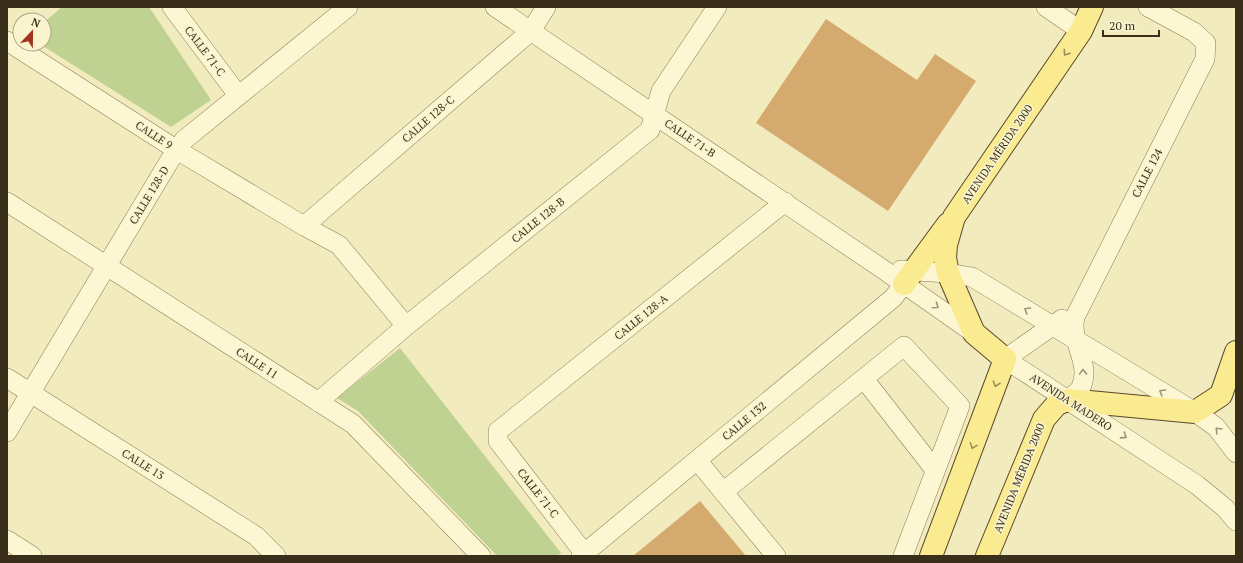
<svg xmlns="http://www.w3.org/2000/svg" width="1243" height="563" font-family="'PT Serif',serif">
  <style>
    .green { fill: #bfd291 }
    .building { fill: #d5aa6f }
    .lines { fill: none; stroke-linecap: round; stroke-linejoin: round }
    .minor-casing { stroke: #8d7c55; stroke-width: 20 }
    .major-casing { stroke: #5a482a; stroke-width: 24 }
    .minor { stroke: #fcf7d2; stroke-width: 19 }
    .major { stroke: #faeb91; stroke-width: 22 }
    .oneway { stroke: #9a8d56 }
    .oneway2 { stroke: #9b9376 }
    .labels { text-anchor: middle; stroke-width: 3; stroke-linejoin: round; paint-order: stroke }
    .street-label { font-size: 11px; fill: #3a2f1b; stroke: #f9f4ce }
  </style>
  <rect width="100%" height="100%" fill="#f2ebbe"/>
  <path class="green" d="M62,7H149L211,100L171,127L40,44H44V22Z
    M400,348L561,553L557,556H497L358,411L337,398Z"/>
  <path class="building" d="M826,19L917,80L935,54L976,81L888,211L756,123Z
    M700,501L746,556H633Z"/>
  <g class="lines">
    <defs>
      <path id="minor" d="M172,7L238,95
        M495,7L884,270L974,333
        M1046,7L1081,31
        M7,41L177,150L304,226L339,245L406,326
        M7,202L353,424L481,556
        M304,226L531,31L546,7
        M901,270L948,273L972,277L1195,412L1216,427L1236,453
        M1062,319L1005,359L1197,485L1225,508L1236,521
        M7,378L256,536L276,556
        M864,379L935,470
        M1068,400C1072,396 1079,392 1081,387C1092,364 1069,340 1075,317L1205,59L1206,43L1194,32L1148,7
        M318,402L406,326L650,130L661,91L717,7
        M7,432L170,160L184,140L348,7
        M697,460L776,556
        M723,492L904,346L960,406L903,556
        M7,540L32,556
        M584,553L498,441V431L785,202
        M581,556L893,298L904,284"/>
      <path id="major" d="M904,284L948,224
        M931,556L1005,359L974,333L948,273L945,258L946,245L954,217L1081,31L1092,7
        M987,556L1044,419L1057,404L1068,400L1195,412L1221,395L1236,352"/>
    </defs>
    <use href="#minor" class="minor-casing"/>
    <use href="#major" class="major-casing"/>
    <use href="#minor" class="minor"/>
    <use href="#major" class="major"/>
  </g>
  <defs><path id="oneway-chevron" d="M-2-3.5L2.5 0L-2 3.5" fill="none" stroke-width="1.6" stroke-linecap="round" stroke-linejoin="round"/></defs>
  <g class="oneway">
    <use href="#oneway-chevron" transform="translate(1066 53) rotate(124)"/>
    <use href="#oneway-chevron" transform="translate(996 384) rotate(109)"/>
    <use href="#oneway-chevron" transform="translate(973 446) rotate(111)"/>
  </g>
  <g class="oneway2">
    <use href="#oneway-chevron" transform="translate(936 306) rotate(35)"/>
    <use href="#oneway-chevron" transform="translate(1027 310) rotate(-149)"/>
    <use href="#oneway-chevron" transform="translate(1083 372) rotate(-92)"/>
    <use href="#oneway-chevron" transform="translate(1162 392) rotate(-149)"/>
    <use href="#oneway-chevron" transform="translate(1218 430) rotate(-134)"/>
    <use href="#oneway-chevron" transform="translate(1124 436) rotate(33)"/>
  </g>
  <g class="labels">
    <g class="street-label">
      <text transform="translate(205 51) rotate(53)" y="4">CALLE 71-C</text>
      <text transform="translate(428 119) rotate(-41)" y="4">CALLE 128-C</text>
      <text transform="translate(154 135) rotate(33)" y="4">CALLE 9</text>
      <text transform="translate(690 138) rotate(34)" y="4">CALLE 71-B</text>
      <text transform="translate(997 154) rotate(-56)" y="4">AVENIDA MÉRIDA 2000</text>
      <text transform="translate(1147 173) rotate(-63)" y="4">CALLE 124</text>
      <text transform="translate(149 195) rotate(-59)" y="4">CALLE 128-D</text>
      <text transform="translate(538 220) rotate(-39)" y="4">CALLE 128-B</text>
      <text transform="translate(641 317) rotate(-39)" y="4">CALLE 128-A</text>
      <text transform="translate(257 363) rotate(33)" y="4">CALLE 11</text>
      <text transform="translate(1071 402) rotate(33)" y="4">AVENIDA MADERO</text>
      <text transform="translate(744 421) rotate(-40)" y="4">CALLE 132</text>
      <text transform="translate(143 464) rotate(32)" y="4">CALLE 13</text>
      <text transform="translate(1019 478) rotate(-68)" y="4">AVENIDA MÉRIDA 2000</text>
      <text transform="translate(538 493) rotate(52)" y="4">CALLE 71-C</text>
    </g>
  </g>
  <rect width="1243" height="563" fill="none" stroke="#3a2f1b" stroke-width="16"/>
  <g transform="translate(32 32) rotate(22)"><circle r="19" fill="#f9f4ce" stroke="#ada586"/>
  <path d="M0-3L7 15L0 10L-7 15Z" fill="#a2331e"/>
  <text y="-6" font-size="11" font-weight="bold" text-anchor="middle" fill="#3a2f1b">N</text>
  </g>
  <path d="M1103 30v6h56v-6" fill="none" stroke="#3a2f1b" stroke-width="2"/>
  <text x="1109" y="30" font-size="12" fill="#3a2f1b" stroke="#f9f4ce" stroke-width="3" paint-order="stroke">20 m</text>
</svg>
